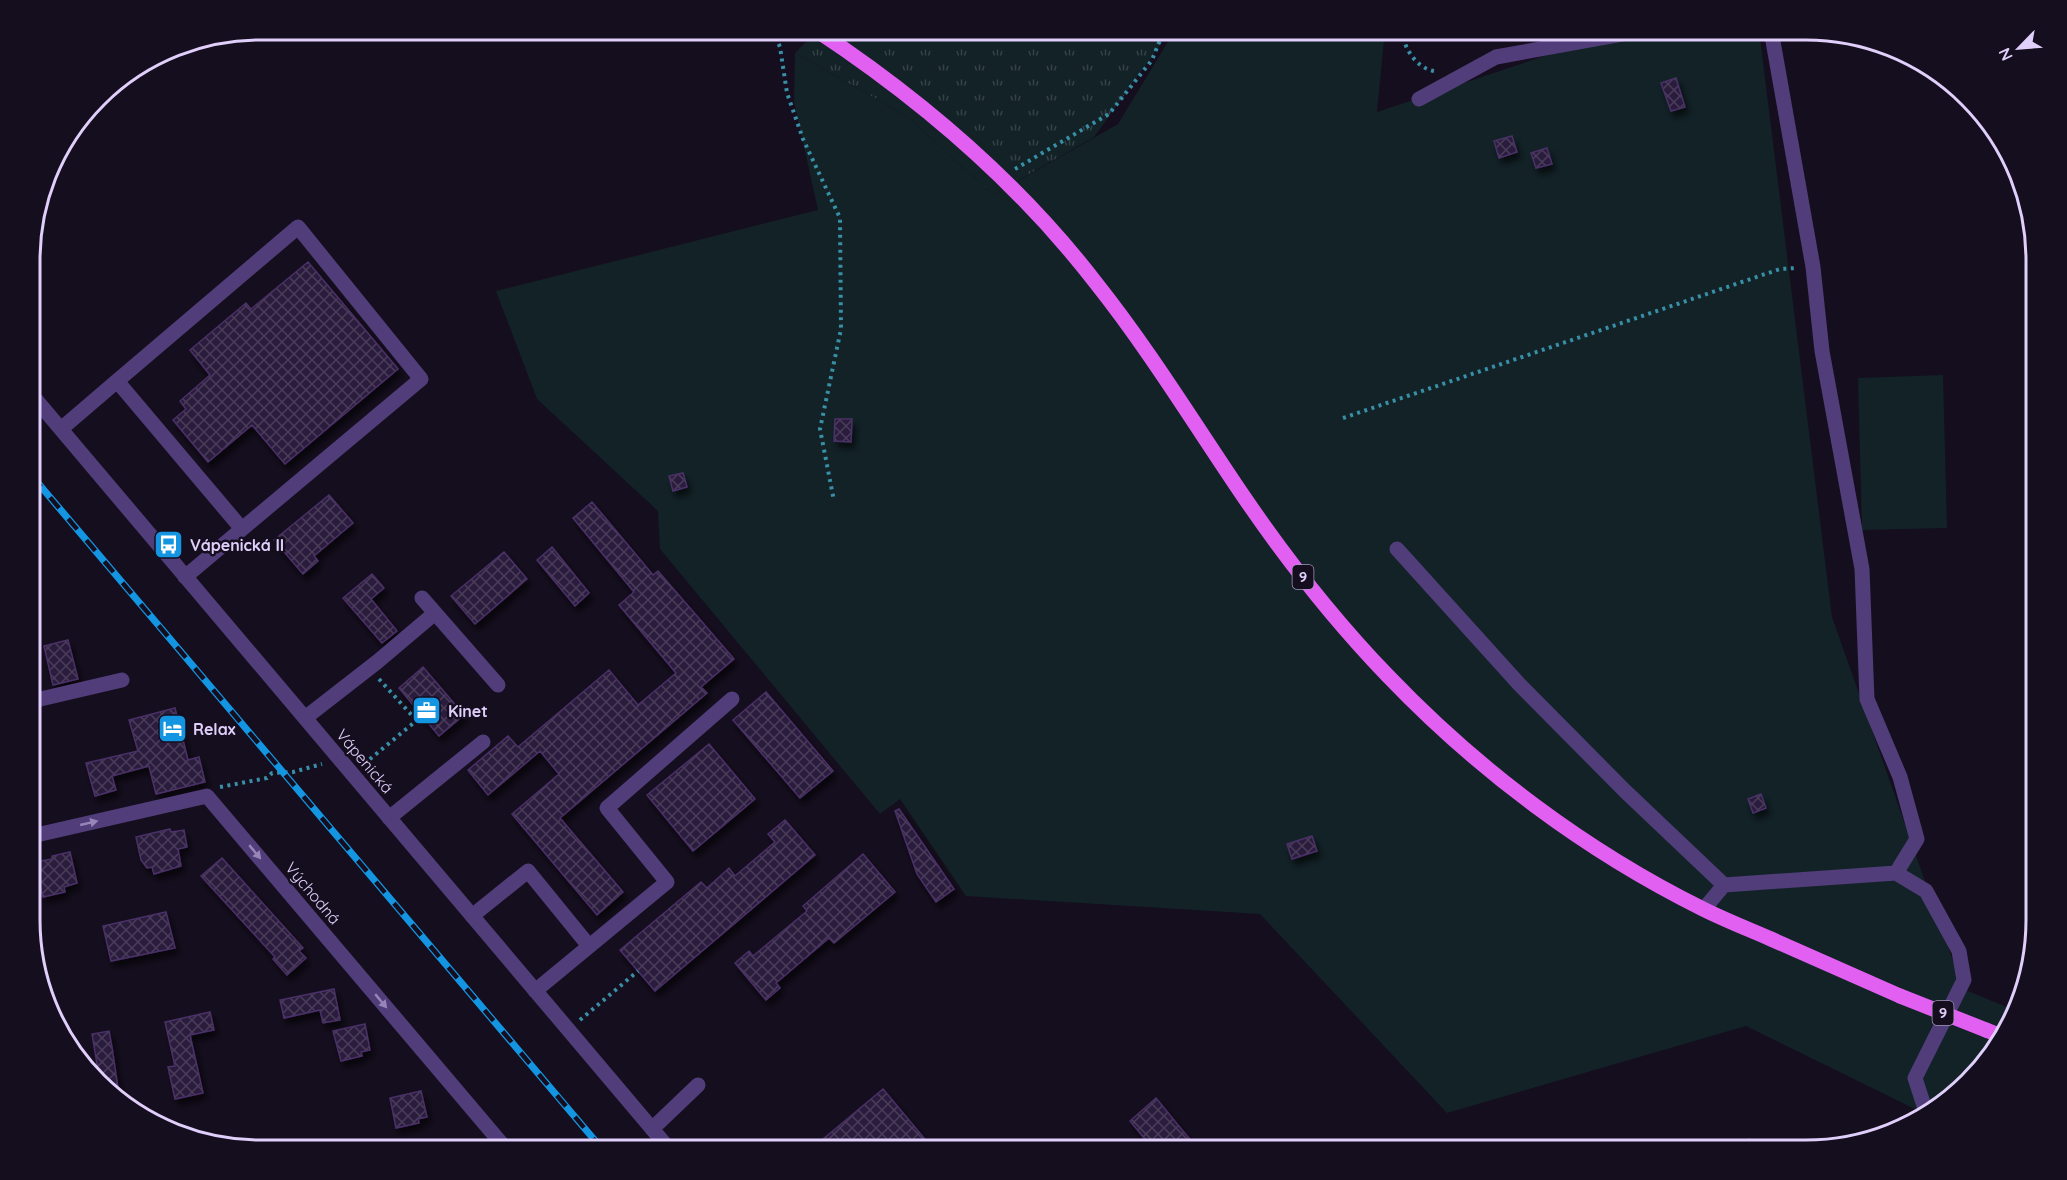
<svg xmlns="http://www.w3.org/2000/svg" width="2067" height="1180" font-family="Quicksand,sans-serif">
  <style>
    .grass { fill: url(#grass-tufts) }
    .garden { fill: #122227 }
    .building { fill: url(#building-cross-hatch); stroke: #4a3067; stroke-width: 1.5; filter: url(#shadow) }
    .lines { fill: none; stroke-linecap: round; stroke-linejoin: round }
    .path { stroke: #388fa6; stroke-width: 4; stroke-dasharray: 3 4.5; stroke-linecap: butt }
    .minor { stroke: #503d79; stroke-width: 15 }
    .major { stroke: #e260f1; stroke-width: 15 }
    .rail-casing { stroke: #1495e2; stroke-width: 7 }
    .rail { stroke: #150e1e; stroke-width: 4.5; stroke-dasharray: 14; stroke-linecap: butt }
    .major-bridge { stroke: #e260f1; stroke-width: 15 }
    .oneway { fill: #9886ba }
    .labels { text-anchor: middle; stroke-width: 5; stroke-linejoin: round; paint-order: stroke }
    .shield { fill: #150e1e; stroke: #a395b9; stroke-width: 1.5 }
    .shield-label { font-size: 15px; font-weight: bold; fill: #e0cffb }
    .poi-label { font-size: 16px; font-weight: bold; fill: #e0cffb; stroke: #150e1e; text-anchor: start }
    .street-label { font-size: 16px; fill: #e0cffb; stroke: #150e1e }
    .rim { fill: none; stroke: #e0cffb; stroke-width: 3 }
  </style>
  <defs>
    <pattern id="grass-tufts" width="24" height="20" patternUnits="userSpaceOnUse" patternTransform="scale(1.5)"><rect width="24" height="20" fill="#122227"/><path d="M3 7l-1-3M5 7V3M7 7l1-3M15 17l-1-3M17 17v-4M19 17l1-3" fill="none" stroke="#344147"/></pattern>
    <pattern id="building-cross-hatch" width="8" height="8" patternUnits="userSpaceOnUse" patternTransform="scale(1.5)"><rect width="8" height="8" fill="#2c1c3d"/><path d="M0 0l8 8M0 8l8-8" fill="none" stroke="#4a3c5a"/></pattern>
    <filter id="shadow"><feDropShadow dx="3.5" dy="6" stdDeviation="3" flood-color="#0009"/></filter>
  </defs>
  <rect width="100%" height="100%" fill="#150e1e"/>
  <path class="grass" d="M818,30H1171L1094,137L993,195L908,117L795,53Z"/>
  <path class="garden" d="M1175,30H1385L1377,112L1622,30H1759L1832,617L1963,989L2014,1010L2006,1035L1934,1111L1921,1118L1919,1111L1746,1026L1447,1113L1260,914L966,896L900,799L880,814L660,549L658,511L537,399L496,291L818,210L794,102L795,53L908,117L993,195L1118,124Z
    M1943,375L1947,528L1862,530L1858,378Z"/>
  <path class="building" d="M1676,78L1685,107L1671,111L1661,83Z
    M1512,136L1517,152L1499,158L1494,141Z
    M1547,148L1552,164L1536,168L1531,153Z
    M308,262L398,369L285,464L252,425L208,462L173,420L186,409L180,401L210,375L190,350L246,303L251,309Z
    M835,419H852L851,442L834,441Z
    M683,473L687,487L673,491L669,476Z
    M329,495L353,523L314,556L318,561L303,574L274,540Z
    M592,502L653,575L658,571L734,659L701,687L707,693L560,818L623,892L597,915L512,814L559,774L540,751L488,795L468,770L508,736L518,747L609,670L638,705L676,673L619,605L634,592L573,518Z
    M552,547L589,593L575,606L537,560Z
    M504,552L527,579L475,624L451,596Z
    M372,574L384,588L371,599L397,631L382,643L343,598Z
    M68,640L78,679L53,685L44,646Z
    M423,667L464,715L439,736L399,688Z
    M766,692L833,771L800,798L733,720Z
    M175,708L188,760L199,757L205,782L156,794L149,766L112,776L116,790L95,796L86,763L138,751L129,720Z
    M709,744L755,799L693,851L647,795Z
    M1761,794L1766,808L1753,813L1748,799Z
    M899,809L954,889L936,902L917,874L895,811Z
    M785,820L815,855L655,991L620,950L701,882L707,888L729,868L735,876L775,842L768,834Z
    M170,829L171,832L184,830L187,847L178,849L181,866L154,874L152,867L147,868L141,860L136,837Z
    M1312,836L1317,851L1292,859L1287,844Z
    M70,852L77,883L64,887L65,892L43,897L34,862L52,859V856Z
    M863,854L895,892L834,943L829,938L776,983L780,988L766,1000L735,963L749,951L753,956L807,911L803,906Z
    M222,858L303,948L299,951L306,958L287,975L273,959L275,957L201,876Z
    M166,912L175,948L111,961L103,926Z
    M334,989L340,1020L323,1023L320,1010L284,1018L280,1000Z
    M210,1012L214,1030L190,1035L203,1093L175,1099L168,1067L175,1066L165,1022Z
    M365,1024L370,1050L361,1052L362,1056L341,1061L333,1031Z
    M109,1031L112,1047L119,1095L99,1076L92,1034Z
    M883,1089L934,1150H810Z
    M421,1091L427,1117L418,1119L419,1123L396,1128L390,1098Z
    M1156,1098L1178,1125L1199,1150H1154L1130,1121Z"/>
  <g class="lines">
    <path class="path" d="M773,30L780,47L787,93L803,139L840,218L841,329L820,429L834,501
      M1402,30C1403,47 1416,68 1434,71
      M1015,169L1109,114L1152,60L1164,30
      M1343,418L1780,269L1797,268
      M379,679L417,721
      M364,764L422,716
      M220,787L267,778L272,773L293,772L322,764
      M580,1020L638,971"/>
    <path class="minor" d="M1419,99L1496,57L1633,32L1638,30
      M117,381L298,227L421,379L242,529
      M32,395L670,1150
      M61,429L117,381L242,529L185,577
      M1397,549L1519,684L1625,791L1724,885
      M422,598L498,685
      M32,701L122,680
      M305,718L377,662L435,613
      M389,818L483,742
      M32,836L207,796L507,1150
      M1896,873L1926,891L1959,951L1964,980L1915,1078L1927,1115
      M1704,909L1724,885L1896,873L1917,839L1900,777L1867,699L1862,569L1822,351L1813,267L1771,30
      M472,916L528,871L589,946
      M535,991L667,882L607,808L732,699
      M652,1129L698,1085
      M1740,1150L1749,1146L1753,1150"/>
    <path class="major" d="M816,30C922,100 1018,182 1096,283C1150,351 1195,425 1244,497C1287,560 1335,621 1388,676C1478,770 1586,851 1703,909C1725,920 1748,929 1771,939C1814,958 1857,977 1900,996
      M1986,1030L2004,1037"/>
    <defs>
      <path id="rail" d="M32,476L603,1150"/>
    </defs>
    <use href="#rail" class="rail-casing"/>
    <use href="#rail" class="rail"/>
    <path class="major-bridge" d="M1900,996L1986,1030"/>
  </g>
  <defs><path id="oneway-solid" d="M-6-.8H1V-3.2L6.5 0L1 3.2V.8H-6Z" transform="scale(1.5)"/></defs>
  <g class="oneway">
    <use href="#oneway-solid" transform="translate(89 823) rotate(-13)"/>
    <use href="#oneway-solid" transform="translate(255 852) rotate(50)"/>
    <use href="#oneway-solid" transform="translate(381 1001) rotate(50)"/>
  </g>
  <defs>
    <symbol id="bus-square" viewBox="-11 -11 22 22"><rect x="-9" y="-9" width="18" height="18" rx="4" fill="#1495e2" stroke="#150e1e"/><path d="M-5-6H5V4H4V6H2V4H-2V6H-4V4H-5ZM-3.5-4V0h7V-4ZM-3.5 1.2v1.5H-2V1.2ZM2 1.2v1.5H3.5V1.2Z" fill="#fff"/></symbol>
    <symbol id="office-square" viewBox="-11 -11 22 22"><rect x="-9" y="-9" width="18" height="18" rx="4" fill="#1495e2" stroke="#150e1e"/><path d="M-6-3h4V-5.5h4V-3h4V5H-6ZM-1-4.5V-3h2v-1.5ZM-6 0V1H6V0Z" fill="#fff"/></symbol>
    <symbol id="hotel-square" viewBox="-11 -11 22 22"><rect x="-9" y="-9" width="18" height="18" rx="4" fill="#1495e2" stroke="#150e1e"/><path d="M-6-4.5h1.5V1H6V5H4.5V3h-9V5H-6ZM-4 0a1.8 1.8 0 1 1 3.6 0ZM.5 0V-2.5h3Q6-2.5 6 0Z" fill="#fff"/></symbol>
  </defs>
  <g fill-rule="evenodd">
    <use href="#bus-square" x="152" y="528" width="33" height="33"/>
    <use href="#office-square" x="410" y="694" width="33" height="33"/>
    <use href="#hotel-square" x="156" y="712" width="33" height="33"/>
  </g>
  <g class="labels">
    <g class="shield">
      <rect x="1292.5" y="565" width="21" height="24" rx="4.5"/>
      <rect x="1932.5" y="1001" width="21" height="24" rx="4.5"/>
    </g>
    <g class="shield-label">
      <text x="1303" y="582">9</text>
      <text x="1943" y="1018">9</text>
    </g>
    <g class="poi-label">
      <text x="190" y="551">Vápenická II</text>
      <text x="448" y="717">Kinet</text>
      <text x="193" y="735">Relax</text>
    </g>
    <g class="street-label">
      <text transform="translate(365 761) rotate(50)" y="6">Vápenická</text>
      <text transform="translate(313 893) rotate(50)" y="6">Východná</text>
    </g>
  </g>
  <path d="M0 0H2067V1180H0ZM260 40H1806A220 220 0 0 1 2026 260V920A220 220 0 0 1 1806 1140H260A220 220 0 0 1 40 920V260A220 220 0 0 1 260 40Z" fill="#150e1e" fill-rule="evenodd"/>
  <path class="rim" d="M260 40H1806A220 220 0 0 1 2026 260V920A220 220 0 0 1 1806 1140H260A220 220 0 0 1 40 920V260A220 220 0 0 1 260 40Z"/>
  <g transform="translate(2019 48) rotate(245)" stroke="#150e1e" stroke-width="4.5" paint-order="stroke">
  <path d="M0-4.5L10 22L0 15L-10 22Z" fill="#e0cffb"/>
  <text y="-9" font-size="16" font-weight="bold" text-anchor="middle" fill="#e0cffb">N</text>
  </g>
</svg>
